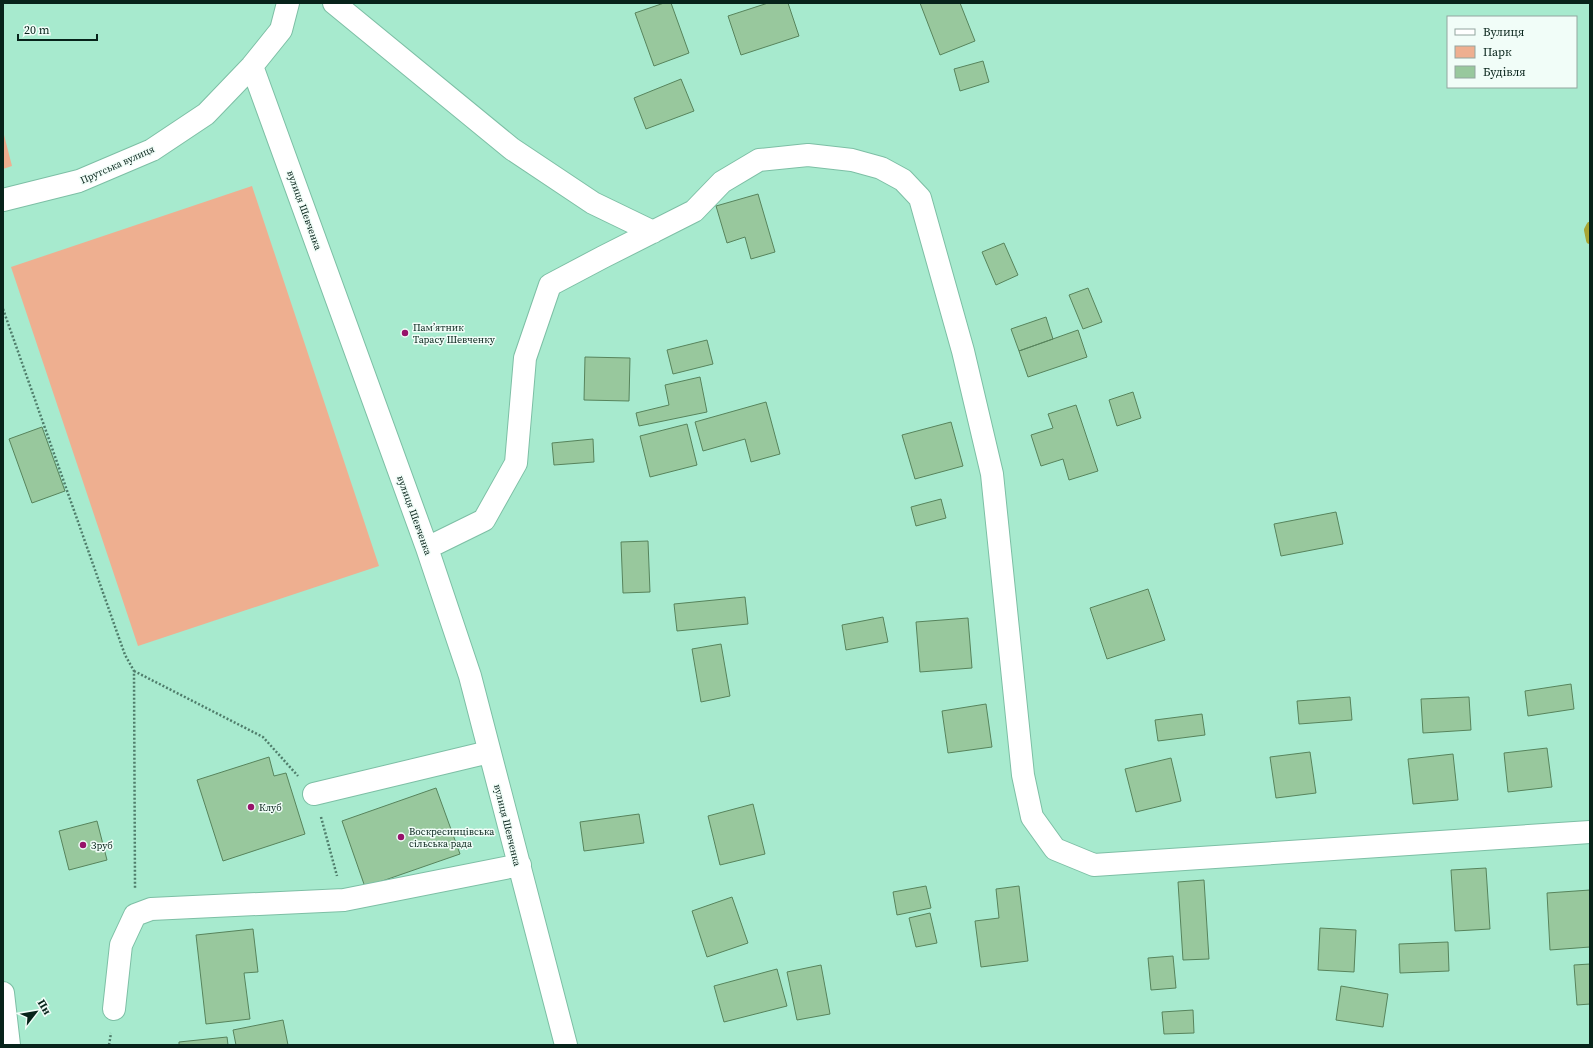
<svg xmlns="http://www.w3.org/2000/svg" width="1593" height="1048" font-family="'Source Serif 4',serif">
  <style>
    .green { fill: #eeaf90 }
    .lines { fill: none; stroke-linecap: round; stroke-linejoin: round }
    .stream { stroke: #a9a535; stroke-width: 8 }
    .building { fill: #98c89d; stroke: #57845c }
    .minor-casing { stroke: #7dbfa5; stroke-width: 24 }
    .path { stroke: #4f7d6b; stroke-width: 2.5; stroke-dasharray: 2 2; stroke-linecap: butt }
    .minor { stroke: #fff; stroke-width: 22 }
    .poi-dot { fill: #97136a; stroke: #f1fdf8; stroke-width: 1.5 }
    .labels { text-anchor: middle; stroke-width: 3; stroke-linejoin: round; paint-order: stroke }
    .street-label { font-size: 10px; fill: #07231a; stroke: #f1fdf8 }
    .poi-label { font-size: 10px; fill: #07231a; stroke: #f1fdf8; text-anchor: start }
  </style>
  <rect width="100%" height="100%" fill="#a7eace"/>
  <path class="green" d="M3,131L12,166L3,169Z
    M252,186L379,566L138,646L11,267Z"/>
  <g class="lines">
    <path class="stream" d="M1590,226L1588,230L1590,240"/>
  </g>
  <path class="building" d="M664,3H671L689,53L654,66L635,13Z
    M768,3H788L799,36L741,55L728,16Z
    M920,3H960L975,41L940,55Z
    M983,61L989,82L960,91L954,69Z
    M681,79L694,111L646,129L634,98Z
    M758,194L775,252L751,259L745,237L727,243L716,206Z
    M1004,243L1018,275L996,285L982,252Z
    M1088,288L1102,322L1083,329L1069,295Z
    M1046,317L1053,339L1019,351L1011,329Z
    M1078,330L1087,357L1028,377L1019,351Z
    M707,340L713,364L673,374L667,350Z
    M585,357L630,358L629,401L584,400Z
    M700,377L707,412L639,426L636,413L669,405L665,385Z
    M1133,392L1141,418L1117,426L1109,400Z
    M766,402L780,454L751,462L745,439L703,451L695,422Z
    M1076,405L1098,471L1069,480L1063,459L1041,466L1031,435L1053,428L1048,414Z
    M951,422L963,466L915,479L902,435Z
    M687,424L697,465L650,477L640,436Z
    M42,427L65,491L32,503L9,439Z
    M593,439L594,462L554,465L552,443Z
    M941,499L946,518L916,526L911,507Z
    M1336,512L1343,544L1281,556L1274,524Z
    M648,541L650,592L623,593L621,542Z
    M1148,589L1165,640L1107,659L1090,608Z
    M745,597L748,624L677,631L674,604Z
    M883,617L888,642L846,650L842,625Z
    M968,618L972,668L920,672L916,622Z
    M721,644L730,696L701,702L692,649Z
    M1571,684L1574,709L1528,716L1525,691Z
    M1350,697L1352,720L1299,724L1297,701Z
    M1469,697L1471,730L1423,733L1421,699Z
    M986,704L992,747L948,753L942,711Z
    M1202,714L1205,735L1158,741L1155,720Z
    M1547,748L1552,787L1508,792L1504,753Z
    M1310,752L1316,793L1276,798L1270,757Z
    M1453,754L1458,800L1413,804L1408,759Z
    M269,757L274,776L286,773L305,834L223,861L197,780Z
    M1171,758L1181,801L1136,812L1125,769Z
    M436,788L460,854L365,887L342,821Z
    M753,804L765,854L720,865L708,816Z
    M639,814L644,843L584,851L580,822Z
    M97,821L107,860L69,870L59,831Z
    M1486,868L1490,929L1455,931L1451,870Z
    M1204,880L1209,959L1183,960L1178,882Z
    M926,886L931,908L897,915L893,892Z
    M1019,886L1028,961L981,967L975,921L999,918L996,889Z
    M1590,890V947L1550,950L1547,893Z
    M732,897L748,943L707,957L692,911Z
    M930,913L937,943L916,947L909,918Z
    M1320,928L1356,930L1354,972L1318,970Z
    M253,929L258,972L244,973L250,1019L206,1024L196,935Z
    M1448,942L1449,971L1400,973L1399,944Z
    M1173,956L1176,988L1151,990L1148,958Z
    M1590,964V1004L1577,1005L1574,965Z
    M821,965L830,1014L797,1020L787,972Z
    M777,969L787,1006L724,1022L714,986Z
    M1341,986L1388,994L1383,1027L1336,1020Z
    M1193,1010L1194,1033L1164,1034L1162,1012Z
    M283,1020L288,1045H236L233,1030Z
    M227,1037L228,1045H179V1042Z"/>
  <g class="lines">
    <defs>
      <path id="minor" d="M334,3L512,149L593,203L653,232
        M252,66L427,548L470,676L566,1045
        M3,200L79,181L152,150L206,114L252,66L281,30L288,3
        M427,548L484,520L516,463L525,358L550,285L603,257L694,211L722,182L759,160L808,155L852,160L881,168L903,180L920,198L963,351L992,474L1023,775L1032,817L1055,849L1094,865L1590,832
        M314,794L489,752
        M3,993L9,1045
        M114,1009L121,945L135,915L151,909L344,900L520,865"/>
    </defs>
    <use href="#minor" class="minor-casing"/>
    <path class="path" d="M3,309L125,655L134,671L135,888
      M134,671L263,737L298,776
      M321,817L337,876
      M109,1045L111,1033"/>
    <use href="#minor" class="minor"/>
  </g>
  <g class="poi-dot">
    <circle cx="405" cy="333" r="4"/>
    <circle cx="251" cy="807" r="4"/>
    <circle cx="401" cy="837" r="4"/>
    <circle cx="83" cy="845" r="4"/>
  </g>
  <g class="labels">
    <g class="street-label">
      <text transform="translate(117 164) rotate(-24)" y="4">Прутська вулиця</text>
      <text transform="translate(305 210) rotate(70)" y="4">вулиця Шевченка</text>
      <text transform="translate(415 515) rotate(70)" y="4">вулиця Шевченка</text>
      <text transform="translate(508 825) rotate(76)" y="4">вулиця Шевченка</text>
    </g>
    <g class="poi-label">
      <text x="413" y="331">Пам’ятник<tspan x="413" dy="12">Тарасу Шевченку</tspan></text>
      <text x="259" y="811">Клуб</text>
      <text x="409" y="835">Воскресинцівська<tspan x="409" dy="12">сільська рада</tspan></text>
      <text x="91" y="849">Зруб</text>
    </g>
  </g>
  <rect width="1593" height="1048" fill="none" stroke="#07231a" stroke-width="8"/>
  <rect x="1447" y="16" width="130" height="72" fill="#f1fdf8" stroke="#93a69f"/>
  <rect x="1455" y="29" width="20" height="6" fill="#ffffff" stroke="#93a69f"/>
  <text x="1483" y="36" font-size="12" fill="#07231a">Вулиця</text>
  <rect x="1455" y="46" width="20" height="12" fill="#eeaf90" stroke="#93a69f"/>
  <text x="1483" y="56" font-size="12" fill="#07231a">Парк</text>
  <rect x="1455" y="66" width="20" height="12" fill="#98c89d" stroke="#93a69f"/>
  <text x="1483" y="76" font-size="12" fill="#07231a">Будівля</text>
  <g transform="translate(36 1012) rotate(59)" stroke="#f1fdf8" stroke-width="3" paint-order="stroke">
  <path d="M0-3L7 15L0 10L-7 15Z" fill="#07231a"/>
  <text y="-6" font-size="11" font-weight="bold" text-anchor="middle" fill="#07231a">Пн</text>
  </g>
  <path d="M18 34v6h79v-6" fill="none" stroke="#07231a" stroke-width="2"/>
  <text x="24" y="34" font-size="12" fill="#07231a" stroke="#f1fdf8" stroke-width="3" paint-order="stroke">20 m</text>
</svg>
